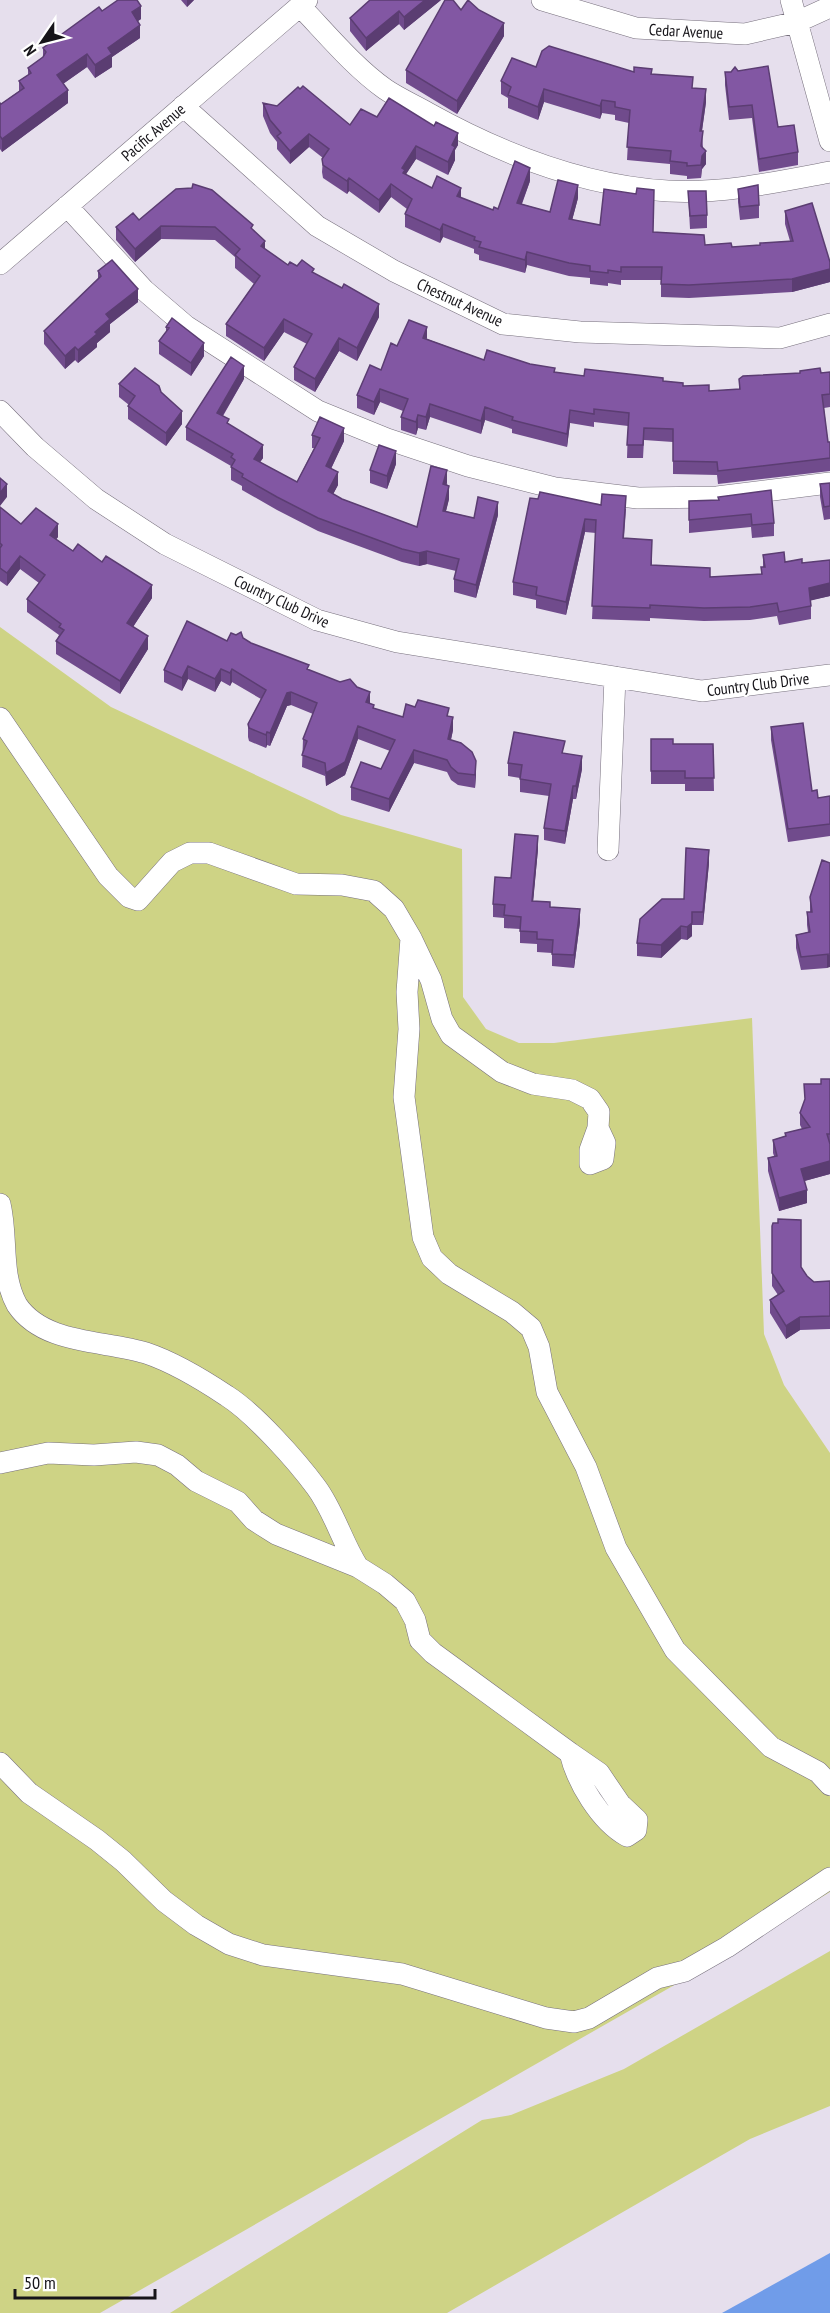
<svg xmlns="http://www.w3.org/2000/svg" width="830" height="2313" font-family="'PT Sans Narrow',sans-serif">
  <style>
    .green { fill: #ced385 }
    .water { fill: #709ce9 }
    .lines { fill: none; stroke-linecap: round; stroke-linejoin: round }
    .minor-casing { stroke: #77707d; stroke-width: 22 }
    .minor { stroke: #fff; stroke-width: 21 }
    .wall { fill: #704b8c }
    .shaded-wall { fill: #5b3d72 }
    .building { fill: #8257a3; stroke: #5b3d72; stroke-width: 1.5 }
    .labels { text-anchor: middle; stroke-width: 4.5; stroke-linejoin: round; paint-order: stroke }
    .street-label { font-size: 16px; fill: #161419; stroke: #fff }
  </style>
  <rect width="100%" height="100%" fill="#e6dfed"/>
  <path class="green" d="M0,627L111,707L341,815L462,849L463,997L486,1029L519,1043H554L752,1018L764,1334L784,1385L830,1453V1892L720,1959L100,2313H0Z
    M830,1951V2106L750,2139L447,2313H170L482,2120L511,2115L624,2069Z"/>
  <path class="water" d="M830,2253V2313H722Z"/>
  <g class="lines">
    <defs>
      <path id="minor" d="M542,0L636,28L745,34L797,22L830,7
        M791,0L830,141
        M300,6C327,34 353,66 385,89C398,98 414,105 428,113C502,154 583,186 668,191C723,194 777,182 830,172
        M183,106L317,226L394,271L503,324L580,332L780,338L830,324
        M67,206L144,290L186,326L318,411L387,439L468,466L555,488L638,498L717,497L830,483
        M0,264L307,0
        M0,411L35,447L96,499L165,544L317,620L397,642L702,691L830,675
        M0,718L108,876L129,897L138,900L172,862L190,853H209L296,884L342,885L374,891L394,909L411,938L431,980L442,1019L451,1035L502,1072L533,1084L572,1090L590,1099L599,1112L598,1128
        M608,850L615,677
        M411,938L407,992L409,1029L404,1097L423,1237L432,1258L449,1274L512,1312L531,1328L539,1347L547,1392L586,1467L616,1548L675,1650L771,1747L818,1772L830,1785
        M598,1128L605,1143L603,1159L590,1164V1150Z
        M0,1204C8,1238 0,1274 17,1305C44,1345 105,1340 146,1353C173,1362 203,1380 227,1396C254,1413 296,1460 316,1487C334,1511 342,1542 358,1567
        M0,1463L48,1453L94,1455L136,1452L158,1455L177,1465L196,1481L238,1502L254,1520L276,1534L358,1567L385,1584L405,1601L415,1620L420,1640L433,1653L570,1753
        M570,1753L599,1773L620,1804L637,1820L636,1830L627,1836C600,1821 577,1782 570,1753Z
        M0,1763L29,1793L97,1840L123,1861L164,1901L196,1925L229,1944L263,1955L402,1974L546,2018L574,2022L589,2018L657,1978L685,1971L727,1947L830,1878"/>
    </defs>
    <use href="#minor" class="minor-casing"/>
    <use href="#minor" class="minor"/>
  </g>
  <path class="wall" d="M181,0H194L187,7Z
    M441,0L404,30L399,24L366,51L350,31V18Z
    M461,10L504,36L457,114L406,83V70Z
    M102,11L141,19L138,21L140,38L112,57V67L95,78L87,67L63,84L68,103L2,152L0,149V103L1,104L19,91V81L28,76V68L43,57V48Z
    M536,67L652,74L693,88L706,102L702,131L703,148L706,164L702,169L701,178L687,179V176L670,174V164L627,160L629,123L615,120V115L602,113L600,119L544,102L538,120L508,108V98L501,94V81Z
    M725,72H731L778,127L798,152V165L759,172L752,118L729,120L725,85Z
    M300,89L350,125L377,117L458,145L455,150V160L448,175L416,159L405,175L432,188L461,198L493,210L498,209L530,181L522,204L550,212L578,198L572,220L600,225L653,232L705,245L732,247L760,245L790,241L785,224V211L830,262V282L792,292L689,298L661,297V280H621V285L608,283V286L590,284V278L569,276L527,265L525,273L479,260V255L474,253V249L443,237L440,243L405,227V214L407,209L391,197L379,213L349,191L347,194L323,178L322,172L323,158L309,147L290,164L277,149V142L270,133L263,116V103L277,106Z
    M738,189L759,205V218L740,220L738,202Z
    M688,191L707,215V228L690,229Z
    M139,220L253,230L265,250L288,265L297,266L314,273L379,317L357,361L339,351L315,392L294,380V367L307,344L284,332L264,361L226,336V324L254,284L235,268V257L215,240L161,239L135,262L116,240V227Z
    M98,271L138,302L110,324V332L97,343V347L78,363L75,360L65,369L44,344V331L98,279Z
    M166,327L204,356L191,376L159,354V341L166,332Z
    M427,339L484,360L555,372L584,376L663,381L683,386L709,391L739,389V379L830,372V407L824,408L828,442H830V471L718,484L717,475L673,474V442L644,440L643,458H627L628,426L594,422V427L570,423L567,447L512,433V429L485,420L481,434L430,417L426,430L418,428L416,435L401,430V417L403,411L380,402L374,415L357,408V395L381,370L397,346Z
    M244,379L223,416L229,424L263,458L260,462L297,482L314,448H312V435L344,441L331,469L338,485L333,494L342,499L417,527L447,483L449,499L446,511L474,518L498,515L476,598L454,592V579L456,571L427,564L419,566L402,562L318,531L277,510L242,490V486L231,480V466L186,440V427Z
    M119,384L161,392L182,424L166,446L128,419V406L129,405L119,397Z
    M396,464L387,489L370,483V470Z
    M830,483V519L824,520L820,497V484Z
    M538,499L601,505L626,509L624,538L652,553V565L710,577L761,574V567H763V555L785,562L802,563L830,560V596L811,600V619L779,625L777,616L750,620L704,621L650,618V621L592,619L596,533L585,532L566,615L536,608V600L513,595V582Z
    M719,500L774,523V536L752,538L751,527L689,533V501Z
    M0,507L21,524L58,537L56,539L73,551L102,562L152,598L133,627L148,649L120,694L56,654V641L59,635L27,612V599L39,583L20,569L7,586L0,581Z
    M243,638L251,643L309,670L370,704L374,709L403,717L449,716L453,730L451,740L476,774L475,788L458,785L451,780L447,772L414,763L389,812L351,800V787L381,769L390,751L358,739L345,775L326,786L325,776L302,767L303,739L313,714L291,705L287,706L270,746L267,745L266,748L249,741L248,737V724L261,699L232,682L230,686L221,681L215,692L188,679L182,691L164,682V670L227,641Z
    M771,727L812,791L818,798L830,796V836L788,842L771,740Z
    M651,739L673,744H713L714,791H685V784H651Z
    M565,753L582,769L576,799H573L565,844L544,840V828L549,796L520,792V778L508,776V763Z
    M538,849L533,901L550,907L580,922L574,968L552,966V953L537,952V944L520,943V929L504,928V918L493,917V904L511,878Z
    M709,863L703,925H692V936L687,940L681,939L661,958L637,956V943L684,899Z
    M830,863L827,968L801,970L796,948V935L808,932L807,925V912H810V897Z
    M830,1079V1174L804,1181L807,1203L779,1211L768,1171V1158L774,1156L773,1153V1140L785,1136V1133L802,1129L800,1125V1113Z
    M778,1223L801,1267L807,1276L814,1282L830,1281V1329L800,1330L786,1339L770,1313V1300L778,1295L772,1286V1273Z"/>
  <path class="shaded-wall" d="M187,0H194L187,7Z
    M425,0H441L404,30V17Z
    M141,6V19L132,25V12Z
    M399,11V24L366,51V38Z
    M504,23V36L457,114V101Z
    M140,25V38L112,57V67L95,78V65L108,48Z
    M87,54V67L57,88V75Z
    M544,89V102L538,120V107Z
    M706,89V102L700,144V131Z
    M68,90V103L2,152V139Z
    M602,100V113L600,119V106Z
    M458,133V145L455,150V160L448,175V162L452,145Z
    M309,134V147L290,164V151Z
    M416,146V159L405,176V183L402,168Z
    M706,151V164L702,169L701,178L702,156Z
    M530,168V181L517,216V203Z
    M349,178V191L347,194V181Z
    M391,184V197L379,213V200Z
    M578,185V198L569,232V219Z
    M461,188V201L457,196Z
    M443,224V237L440,243V230Z
    M161,226V239L135,262V249Z
    M265,241V254L261,246Z
    M527,252V265L525,273V260Z
    M830,269V282L792,292V279Z
    M138,289V302L110,324V332L97,343V347L78,363V350L95,332L106,314Z
    M379,304V317L357,361V348Z
    M284,319V332L264,361V348Z
    M427,327V339L423,338Z
    M339,338V351L315,392V379Z
    M204,343V356L191,376V363Z
    M75,347V360L65,369V356Z
    M244,366V379L217,425V413Z
    M380,389V402L374,415V402Z
    M430,404V417L426,430V417Z
    M485,407V420L481,434V421Z
    M570,410V423L567,447V434Z
    M182,411V424L166,446V433Z
    M418,415V428L416,435V422Z
    M344,428V441L326,479V466Z
    M263,445V458L254,471V459Z
    M396,451V464L387,489V476Z
    M447,470V483L443,497V484Z
    M338,472V485L328,504V491Z
    M7,484V497L0,506V493Z
    M449,486V499L443,523V511Z
    M498,502V515L476,598V585Z
    M585,519V532L566,615V602Z
    M58,524V537L50,547V535Z
    M427,551V564L419,566V553Z
    M20,556V569L7,586V573Z
    M830,583V596L809,601V588Z
    M152,585V598L127,636V623Z
    M148,636V649L120,694V681Z
    M188,666V679L182,691V678Z
    M221,669V681L215,692V679Z
    M232,669V682L230,686V673Z
    M291,692V705L287,706L270,746V733L287,693Z
    M370,692V705L366,702Z
    M453,717V730L448,752V739Z
    M358,726V739L345,775L326,786V773Z
    M267,732V745L266,748V735Z
    M414,750V763L389,812V799Z
    M582,756V769L576,799V786Z
    M476,761V774L475,788V775Z
    M573,786V799L565,844V831Z
    M538,836V849L532,914V901Z
    M709,850V863L703,925V912Z
    M580,909V922L574,968V955Z
    M692,912V936L687,940V927Z
    M681,926V939L661,958V945Z
    M830,954V967L827,968V955Z
    M830,1161V1174L801,1182V1169Z
    M807,1190V1203L779,1211V1198Z
    M800,1317V1330L786,1339V1326Z"/>
  <path class="building" d="M118,0H137L141,6L132,12L140,25L108,48L112,54L95,65L87,54L57,75L68,90L2,139L0,136V103L1,104L24,88L19,81L31,73L28,68L43,57L46,52L43,48L99,7L102,11Z
    M370,0H425L404,17L399,11L366,38L350,18Z
    M445,0H453L461,10L468,0L479,10L504,23L457,101L406,70Z
    M549,46L634,72V67L652,69L651,74L693,77L692,88L706,89L700,131H703L701,146L706,151L702,156L701,165L687,166V163L670,161L671,151L627,147L630,110L615,107V102L602,100L600,106L544,89L538,107L508,95L511,87L501,81L512,58L536,67L542,51Z
    M768,66L778,127L794,125L798,152L759,159L752,105L729,107L725,72H731L735,67L738,71Z
    M303,86L350,125L361,109L377,117L389,98L434,126L436,122L458,133L452,145L455,147L448,162L416,146L402,168L405,170L403,173L432,188L437,176L461,188L457,196L493,210L494,207L498,209L515,161L530,168L517,203L550,212L558,180L578,185L569,219L600,225L604,189L636,194L637,188L654,190L653,232L704,235L705,245L731,243L732,247L760,245V243L793,241L785,211L812,203L830,262V269L792,279L689,285L661,284L662,267H621V272L608,270V273L590,271V266L569,263L527,252L525,260L479,247L481,242L474,240L475,237L443,224L440,230L405,214L412,199L391,184L379,200L349,178L347,181L323,165L322,159L329,149L309,134L290,151L277,136L281,133L270,120L263,103L277,106L298,87L300,89Z
    M193,184L212,190L253,225L251,228L265,241L261,246L288,265L290,262L297,266L302,260L314,269L312,272L342,288L344,284L379,304L357,348L339,338L315,379L294,367L312,334L284,319L264,348L226,324L260,276L235,255L240,249L215,227L161,226L135,249L116,227L133,213L139,220L176,189L192,188Z
    M758,185L759,205L740,207L738,189Z
    M688,191H706L707,215L690,216Z
    M112,260L138,289L106,314L110,319L95,332L97,334L78,350L75,347L65,356L44,331L101,276L98,271Z
    M172,318L204,343L191,363L159,341L169,328L166,327Z
    M409,320L427,327L423,338L484,360L487,350L530,364L555,368L554,372L584,376L585,369L663,378V381L683,383V386L709,385V391L740,389L739,379L743,376L800,373V371L820,368L821,373L830,372V394L822,395L828,442H830V458L718,471L717,462L673,461V429L644,428L643,445H627L629,413L594,409V414L570,410L567,434L512,420L513,417L485,407L481,421L430,404L426,417L418,415L416,422L401,417L408,399L380,389L374,402L357,395L370,365L381,370L391,343L397,346Z
    M231,357L244,366L217,413L229,419L227,423L263,445L254,459L297,482L320,438L312,435L320,417L344,428L326,466L338,472L328,491L342,499L417,527L431,466L447,470L443,484L449,486L443,511L474,518L478,497L498,502L476,585L454,579L459,559L427,551L419,553L402,549L318,518L277,497L242,477L243,474L231,467L235,460L231,457L233,454L186,427Z
    M135,368L159,386L161,392L182,411L166,433L128,406L135,396L119,384Z
    M379,445L396,451L387,476L370,470Z
    M0,478L7,484L0,493Z
    M830,483V506L824,507L820,484Z
    M771,490L774,523L752,525L751,514L689,520V501L719,500L718,497Z
    M540,492L601,505L602,494L626,496L623,538L652,540L651,565L710,568V577L762,574L761,567H765L763,555L784,552L785,562L802,559V563L830,560V583L809,588L811,606L779,612L777,603L750,607L704,608L650,605V608L592,606L596,520L585,519L566,602L536,595L537,587L513,582L530,498L538,499Z
    M0,507L21,524L36,508L58,524L50,535L73,551L78,544L102,562L106,556L152,585L127,623L148,636L120,681L56,641L64,630L59,627L61,624L27,599L45,575L20,556L7,573L0,568V548L2,545L0,543Z
    M187,621L227,641L231,633L236,635L241,632L243,638L251,643L309,665L307,669L340,682L350,679L357,687L370,692L366,702L374,705L373,708L403,717L406,704L415,707L418,700L449,708L447,716L453,717L448,739L461,743L472,752L476,761L475,775L458,773L451,767L447,760L414,750L389,799L351,787L361,762L381,769L395,740L358,726L345,762L326,773L325,763L302,755L307,741L303,739L317,703L291,692L287,693L270,733L267,732L266,735L249,728L248,724L266,690L232,669L230,673L221,669L215,679L188,666L182,678L164,670Z
    M803,723L812,791L817,790L818,798L830,796V824L788,829L771,727Z
    M514,732L565,741L562,753L582,756L576,786H573L565,831L544,828L551,784L520,779L522,765L508,763Z
    M651,739H673V744H713L714,778H685V771H651Z
    M515,834L538,836L532,901L550,902V907L580,909L574,955L552,954L553,940L537,939V932L520,931L521,917L504,915L505,905L493,904L495,877L511,878Z
    M686,848L709,850L703,912H692V923L687,927L681,926L661,945L637,943L640,919L662,899H684Z
    M822,860L830,863V954L801,957L796,935L810,932L807,912H812L810,897Z
    M821,1079H830V1134H827L830,1144V1161L801,1169L807,1190L779,1198L768,1158L777,1156L773,1140L786,1136L785,1133L810,1127L800,1113L805,1099L804,1084H821Z
    M778,1219L801,1220V1267L807,1276L814,1282L830,1281V1316L800,1317L786,1326L770,1300L784,1291L772,1273V1226L773,1223H778Z"/>
  <g class="labels">
    <g class="street-label">
      <text transform="translate(686 31) rotate(3)" y="6">Cedar Avenue</text>
      <text transform="translate(153 132) rotate(-41)" y="6">Pacific Avenue</text>
      <text transform="translate(460 302) rotate(25)" y="6">Chestnut Avenue</text>
      <text transform="translate(282 601) rotate(25)" y="6">Country Club Drive</text>
      <text transform="translate(758 684) rotate(-7)" y="6">Country Club Drive</text>
    </g>
  </g>
  <g transform="translate(42 42) rotate(235)" stroke="#ffffff" stroke-width="4.5" paint-order="stroke">
  <path d="M0-4.5L10 22L0 15L-10 22Z" fill="#161419"/>
  <text y="-9" font-size="16" font-weight="bold" text-anchor="middle" fill="#161419">N</text>
  </g>
  <path d="M15 2289v9h140v-9" fill="none" stroke="#161419" stroke-width="3"/>
  <text x="24" y="2289" font-size="18" fill="#161419" stroke="#ffffff" stroke-width="4.5" paint-order="stroke">50 m</text>
</svg>
